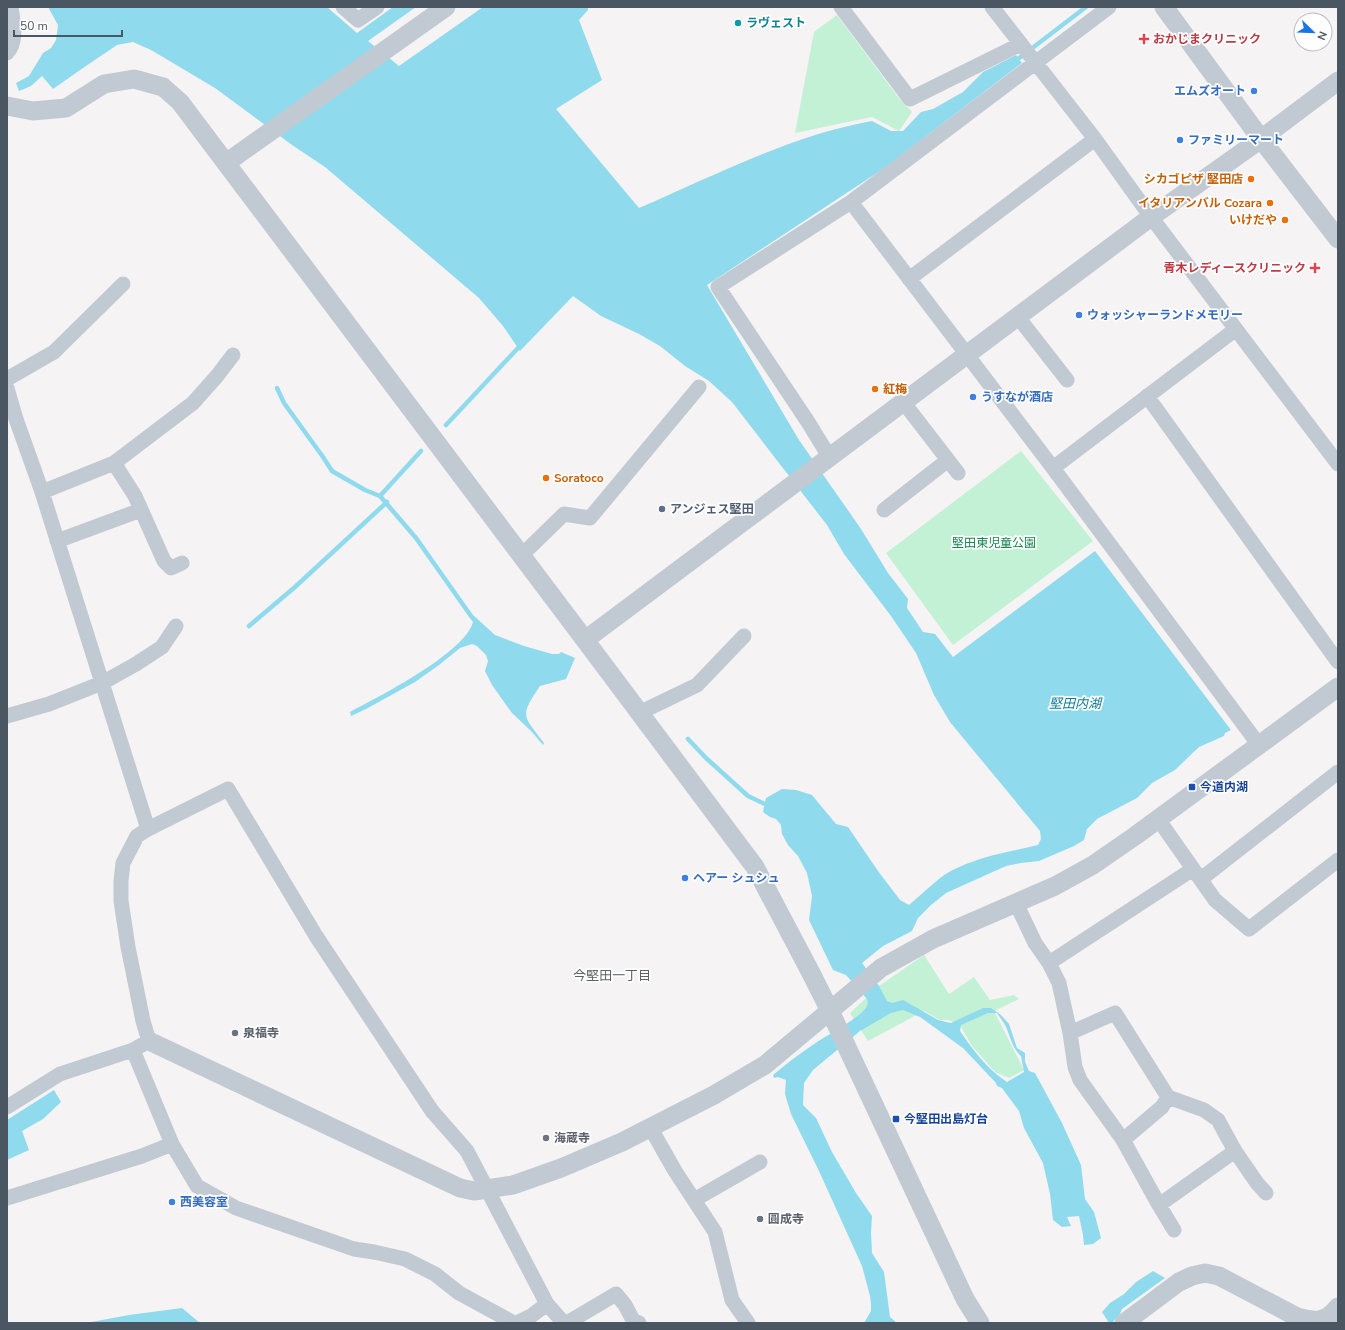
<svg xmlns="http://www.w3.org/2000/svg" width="1345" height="1330" font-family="'Nunito Sans','Noto Sans JP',sans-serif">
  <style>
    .green { fill: #c3f1d5 }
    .water { fill: #90daee; fill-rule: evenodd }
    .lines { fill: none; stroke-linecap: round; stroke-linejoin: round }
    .stream { stroke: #90daee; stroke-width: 4.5 }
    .minor { stroke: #c1cad2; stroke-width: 15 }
    .tertiary { stroke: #c1cad2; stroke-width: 19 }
    .culture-dot { fill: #0f9aa8; stroke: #fff; stroke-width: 1.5 }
    .health-dot { fill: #e0444e; stroke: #fff; stroke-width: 1.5 }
    .shop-dot { fill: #3f7fe0; stroke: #fff; stroke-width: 1.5 }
    .food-dot { fill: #e8710a; stroke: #fff; stroke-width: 1.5 }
    .service-dot { fill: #5c6f8a; stroke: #fff; stroke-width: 1.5 }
    .transit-dot { fill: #1a4fb4; stroke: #fff; stroke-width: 1.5 }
    .worship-dot { fill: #6b7280; stroke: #fff; stroke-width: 1.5 }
    .labels { text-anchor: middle; stroke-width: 3.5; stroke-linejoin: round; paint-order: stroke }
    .culture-label { font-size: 12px; font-weight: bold; fill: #0d838f; stroke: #fff; text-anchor: start }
    .health-label { font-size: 12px; font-weight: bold; fill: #be3a42; stroke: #fff; text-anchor: start }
    .shop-label { font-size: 12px; font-weight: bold; fill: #366cbe; stroke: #fff; text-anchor: start }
    .food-label { font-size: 12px; font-weight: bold; fill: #c56008; stroke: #fff; text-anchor: end }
    .service-label { font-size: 12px; font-weight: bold; fill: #4e5e75; stroke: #fff; text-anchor: start }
    .park-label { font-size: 12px; fill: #17864f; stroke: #fff }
    .transit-label { font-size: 12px; font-weight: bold; fill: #164399; stroke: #fff; text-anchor: start }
    .worship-label { font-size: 12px; font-weight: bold; fill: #5b616d; stroke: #fff; text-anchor: start }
    .water-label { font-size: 13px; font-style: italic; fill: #0c7c9b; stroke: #fff }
    .neighbourhood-label { font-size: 13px; fill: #5f6368; stroke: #fff }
  </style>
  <rect width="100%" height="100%" fill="#f5f3f3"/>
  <path class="green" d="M837,15L898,97L912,112L899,131L872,117L795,133L814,32Z
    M1021,451L1093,541L953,645L886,553Z
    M924,955L949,994L974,977L990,1000L1014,995L1019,999L994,1011L1024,1070L1009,1078L995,1072L972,1046L960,1025L948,1020H940L924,1011L868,1041L850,1013L879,986Z"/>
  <path class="water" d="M48,7H327L357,33L393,7H416L368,41L399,66L483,7H588V10L579,20L602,80L556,109L639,208C713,176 792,135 872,121L891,131H903L921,112L933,109L963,92L983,72L1016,55L1022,63L883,169L707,285L799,440L861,529L888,573L908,599L907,608L923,632L935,634L953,657L1095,551L1231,730L1225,733L1224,736L1199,747L1175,770L1152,783L1137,798L1097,819L1087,829L1084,840L1074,846L1039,861L1021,863L1006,866L946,893L931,905L918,918L912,931L883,946L862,963L879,986L887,1001L892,1003L903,1000L919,1009L938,1020L951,1023L983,1008H991L1001,1015L1009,1024L1017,1048L1025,1053V1062L1029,1071L1035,1073L1062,1123L1081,1165L1085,1199L1094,1212L1101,1238L1093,1244L1084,1245L1083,1235L1079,1216L1067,1217L1071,1226L1062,1227L1053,1220L1050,1194L1043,1163L1024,1128L1019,1111L1002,1088L997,1086L996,1083L963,1048L920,1017L903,1010L891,1013L860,1031L813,1070L804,1083L803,1105L816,1118L832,1152L856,1193L872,1216L871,1233L872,1253L884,1272L890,1317L897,1323H864L871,1311V1304L870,1296L862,1266L819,1171L791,1114L785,1094L786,1080L778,1077L774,1078L773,1075C787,1063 802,1052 817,1042C831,1033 856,1020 866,1008C868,1005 868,1002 867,999L846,975L833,970L809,920L812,896L807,873L798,856L788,845L782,834L781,825L776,819L770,817L763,812L766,798L782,789L796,790L812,795L836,824L848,827L878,871L900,900L909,905C920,896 937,879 949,872C976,857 1008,852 1038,845L1041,839L1040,831L950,722L934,695L916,653L891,616L844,554L827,525L813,507L732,402L709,381L685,366L660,346L639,334L601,316L573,296L520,351L503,326L479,298L325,167L292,145L215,88L151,50L133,42L117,45L83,68L53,89L42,76L31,86L19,91L16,83L29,76L43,53L51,48L56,40L58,25ZM988,1013H997C1000,1018 1004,1022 1006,1027C1011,1038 1012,1048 1021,1056L1024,1072L1007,1082C987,1069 973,1050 960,1031L961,1025Z
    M473,615L495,635L524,646L552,654H559L561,652L575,658L566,679L540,686C519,717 523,715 544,743L543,745L531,731L512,713L492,685L485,671L488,661L486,655L477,646L472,644L460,648L439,665L415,682L366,709L351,716L350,712C378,697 465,653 473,622L469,617Z
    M54,1090L61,1102L43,1119L22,1131L29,1150L7,1160V1120Z
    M1153,1271L1165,1278L1122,1309L1120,1314L1112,1323H1109L1102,1312L1110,1303L1124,1294L1136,1282Z
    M182,1308L200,1323H86L129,1315Z"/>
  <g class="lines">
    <path class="stream" d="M1014,62L1086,7
      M277,388L284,403L323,457L332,471L365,490L380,496
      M446,425L518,348
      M421,451L380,496L416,538L471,616
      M249,626L295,587L387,502
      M688,739L706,758L748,796L769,806"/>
    <path class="minor" d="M343,7L358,20L377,7
      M841,7L910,99L1021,44L992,7
      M1021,44L1095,139L1151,217L1338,464
      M7,53C18,41 13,21 11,7
      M851,202L1053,468L1259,745
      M909,279L1095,139
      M1018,317L1067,380
      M7,379L54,352L123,284
      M7,388L16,419L42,492L148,829
      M1147,396L1338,662
      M904,403L958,473
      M830,458L808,422L718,287L851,202L1109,7
      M114,463L135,496L164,561L171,568L182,563
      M1053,468L1236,329
      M42,492L114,463L193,403L217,376L233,355
      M884,510L948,460
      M57,541L141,510
      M522,555L564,514L590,518L699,387
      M639,713L697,685L744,636
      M7,716L49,704L102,683L136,664L162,647L176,626
      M1158,819L1215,900L1249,929L1338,860
      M1201,879L1338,772
      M1016,903L1035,943L1049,963L1193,869
      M1049,963L1059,983L1070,1033L1075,1067L1080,1080L1123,1140L1159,1205
      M1070,1033L1115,1013L1168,1097L1204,1110L1218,1120L1235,1151L1257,1183L1266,1193
      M7,1107L60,1074L133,1050
      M650,1127L675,1171L715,1232L732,1300L748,1323
      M1123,1140L1162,1107L1168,1097
      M7,1198L142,1156L172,1144
      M694,1200L760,1162
      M1174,1230L1159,1205L1235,1151
      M514,1323L459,1293L435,1274L405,1259L374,1252L354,1249L236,1208L197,1186L172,1144L133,1050L149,1041L143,1021L128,947L121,901V881L123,863L137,836L148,829L228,789L316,936L432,1111L467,1151L547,1304L564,1323
      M517,1323L531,1316L547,1304
      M567,1323L616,1294L625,1305L633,1320L639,1323"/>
    <path class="tertiary" d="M1164,7L1261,139L1338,239
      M7,106L33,111L66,108L104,84L134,79L163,87L180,102L585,640L755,867L812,975L830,1011L965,1299L980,1323
      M226,163L446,7
      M585,640L1151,217L1261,139L1338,81
      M149,1041L460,1188L474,1191L513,1185L561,1168L622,1142L714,1095L765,1065L881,968L933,939L1055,886L1093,865L1135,836L1338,687
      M1124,1323L1179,1282L1192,1276L1205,1273L1219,1276L1297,1317C1316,1322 1325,1323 1338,1307"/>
  </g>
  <circle class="culture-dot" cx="738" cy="23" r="4"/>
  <g class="health-dot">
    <path d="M1142 33h4v4h4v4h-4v4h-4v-4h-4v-4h4z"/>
    <path d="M1313 262h4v4h4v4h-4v4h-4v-4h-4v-4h4z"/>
  </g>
  <g class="shop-dot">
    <circle cx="1254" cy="91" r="4"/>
    <circle cx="1180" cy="140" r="4"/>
    <circle cx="1079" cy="315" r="4"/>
    <circle cx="973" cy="397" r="4"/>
    <circle cx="685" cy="878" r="4"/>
    <circle cx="172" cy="1202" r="4"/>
  </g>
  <g class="food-dot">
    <circle cx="1251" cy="179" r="4"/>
    <circle cx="1270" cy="203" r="4"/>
    <circle cx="1285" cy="220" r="4"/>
    <circle cx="875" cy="389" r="4"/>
    <circle cx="546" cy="478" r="4"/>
  </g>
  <circle class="service-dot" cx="662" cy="509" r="4"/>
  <g class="transit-dot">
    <rect x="1188" y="783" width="8" height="8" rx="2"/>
    <rect x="892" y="1115" width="8" height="8" rx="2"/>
  </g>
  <g class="worship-dot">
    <circle cx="235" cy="1033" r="4"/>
    <circle cx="546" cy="1138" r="4"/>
    <circle cx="760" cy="1219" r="4"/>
  </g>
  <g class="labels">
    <g class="culture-label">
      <text x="746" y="27">ラヴェスト</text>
    </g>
    <g class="health-label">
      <text x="1153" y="43">おかじまクリニック</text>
      <text x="1306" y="272" text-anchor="end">青木レディースクリニック</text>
    </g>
    <g class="shop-label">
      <text x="1246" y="95" text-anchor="end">エムズオート</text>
      <text x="1188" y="144">ファミリーマート</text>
      <text x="1087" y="319">ウォッシャーランドメモリー</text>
      <text x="981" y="401">うすなが酒店</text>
      <text x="693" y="882">ヘアー シュシュ</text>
      <text x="180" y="1206">西美容室</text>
    </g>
    <g class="food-label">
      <text x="1243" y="183">シカゴピザ 堅田店</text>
      <text x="1262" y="207">イタリアンバル Cozara</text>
      <text x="1277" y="224">いけだや</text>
      <text x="883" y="393" text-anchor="start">紅梅</text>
      <text x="554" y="482" text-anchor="start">Soratoco</text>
    </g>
    <g class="service-label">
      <text x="670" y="513">アンジェス堅田</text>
    </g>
    <g class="park-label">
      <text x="994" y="547">堅田東児童公園</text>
    </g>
    <g class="transit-label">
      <text x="1200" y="791">今道内湖</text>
      <text x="904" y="1123">今堅田出島灯台</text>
    </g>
    <g class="worship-label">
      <text x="243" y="1037">泉福寺</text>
      <text x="554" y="1142">海蔵寺</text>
      <text x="768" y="1223">圓成寺</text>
    </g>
    <g class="water-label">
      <text x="1075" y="708">堅田内湖</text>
    </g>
    <g class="neighbourhood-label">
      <text x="612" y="980">今堅田一丁目</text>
    </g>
  </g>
  <rect width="1345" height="1330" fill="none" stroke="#4a5661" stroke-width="16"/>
  <g transform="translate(1313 32) rotate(113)"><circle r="19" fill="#ffffff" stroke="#b7bbc0"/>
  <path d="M0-3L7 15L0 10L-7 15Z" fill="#1a73e8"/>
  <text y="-6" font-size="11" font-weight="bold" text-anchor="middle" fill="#4a5661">N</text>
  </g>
  <path d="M14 30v6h108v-6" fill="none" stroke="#4a5661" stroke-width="2"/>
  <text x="20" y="30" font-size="12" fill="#4a5661" stroke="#ffffff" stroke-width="3" paint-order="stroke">50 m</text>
</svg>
